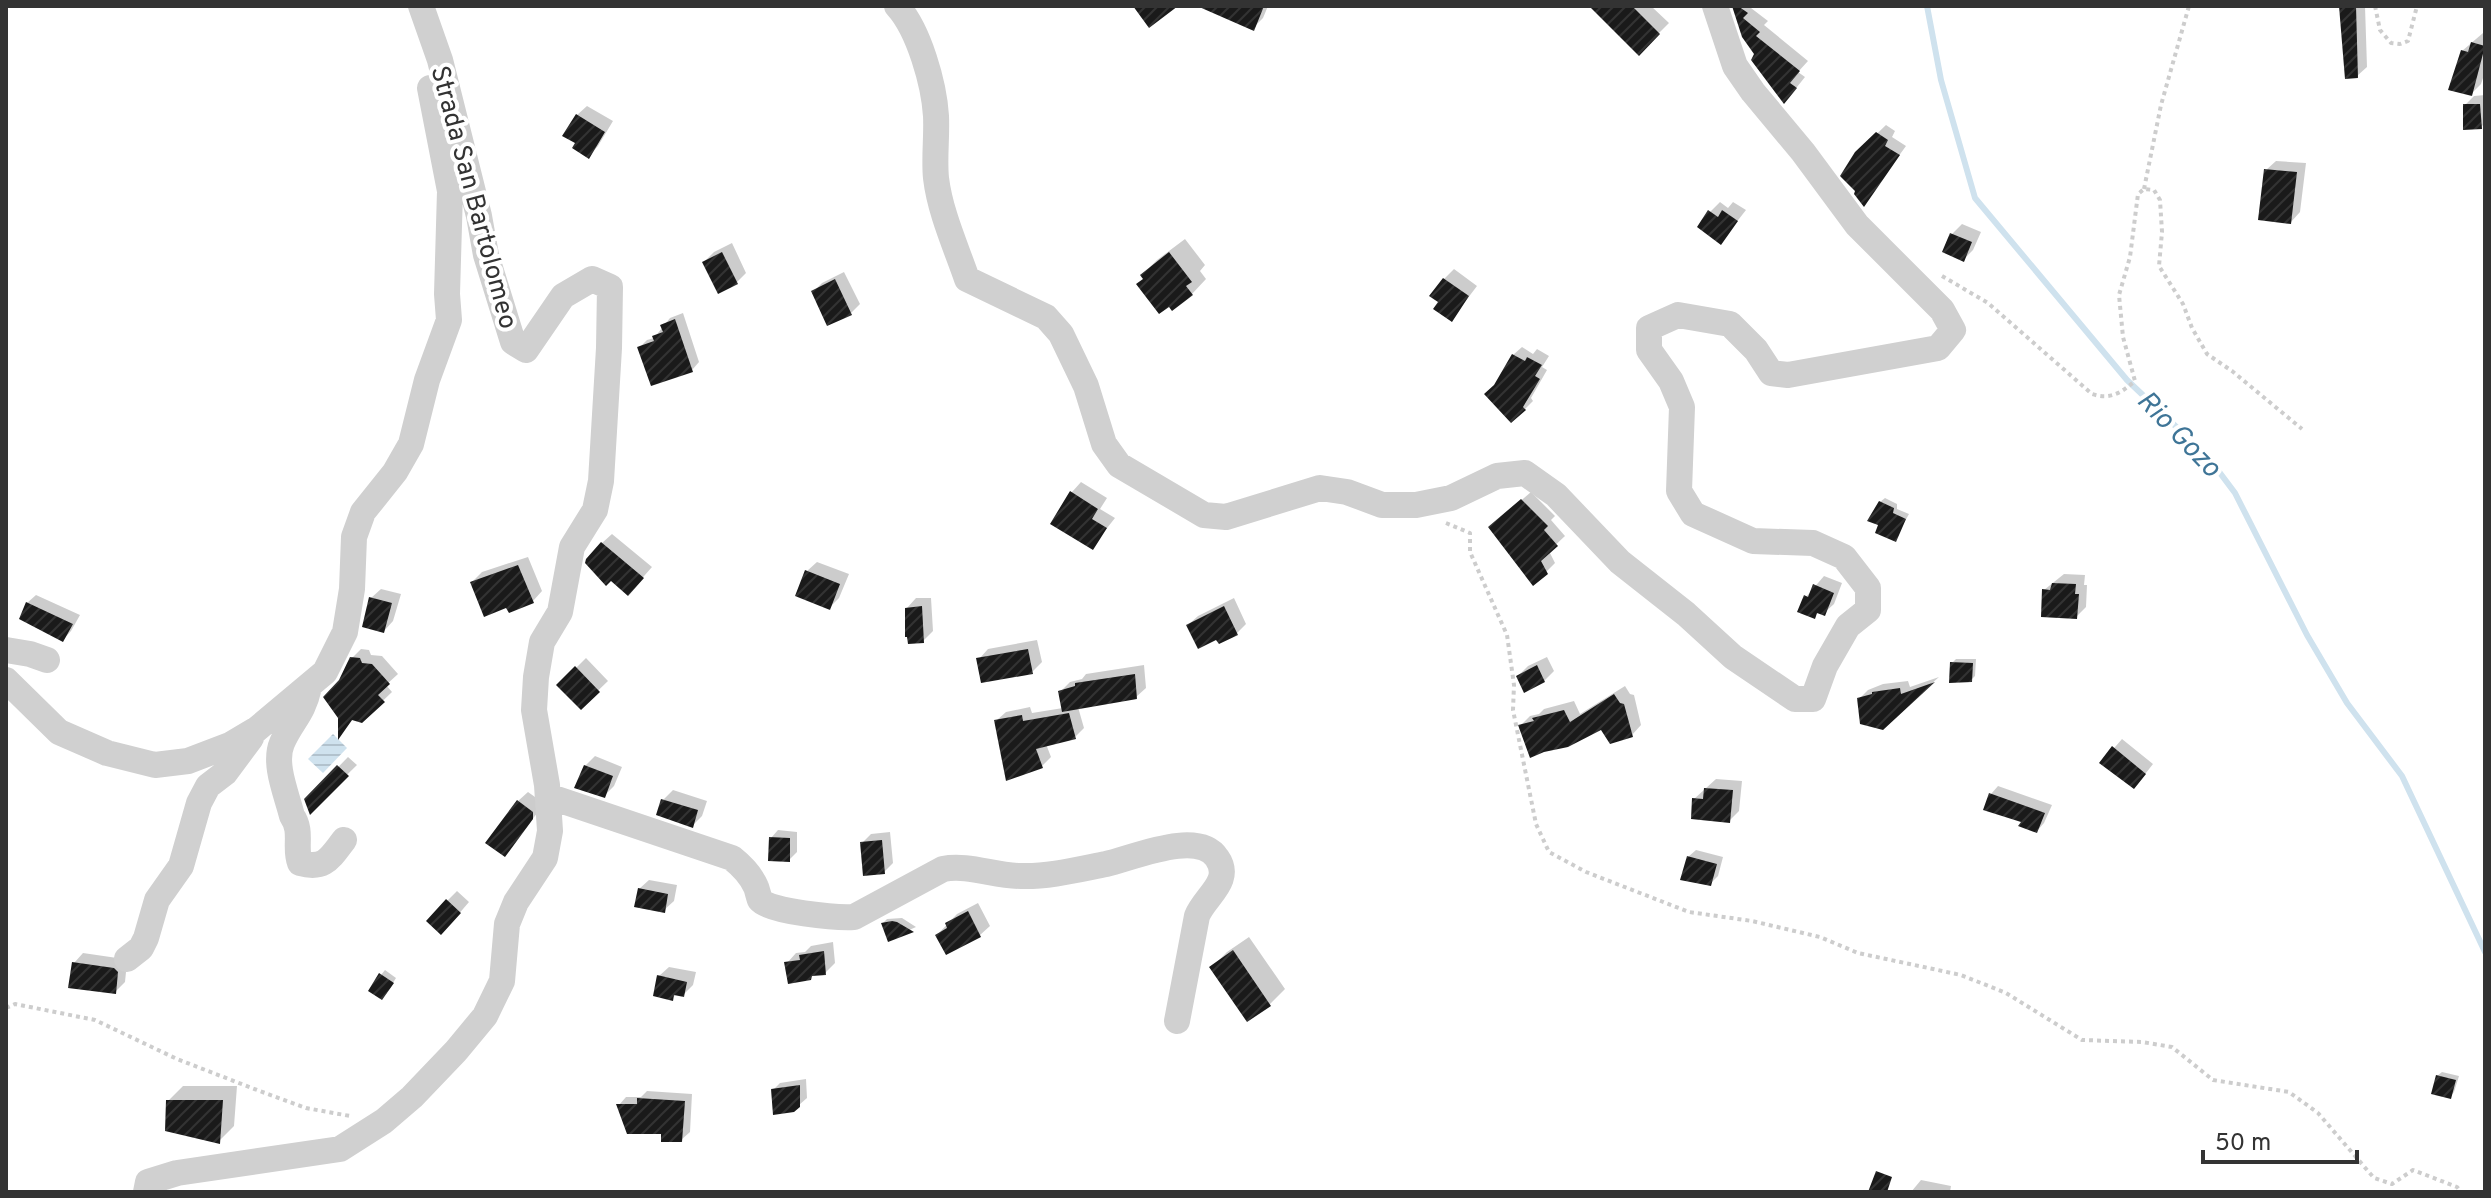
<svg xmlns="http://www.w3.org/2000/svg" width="2491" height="1198" font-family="Overpass,sans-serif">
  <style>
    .water { fill: url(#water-rules) }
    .shadow { fill: #0003 }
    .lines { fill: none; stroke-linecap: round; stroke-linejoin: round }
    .stream { stroke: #cfe2ee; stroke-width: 6 }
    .building { fill: url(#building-hatch) }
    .path { stroke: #cdcdcd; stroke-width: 4; stroke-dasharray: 4 4; stroke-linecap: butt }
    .minor { stroke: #d0d0d0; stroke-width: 26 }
    .labels { text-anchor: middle; stroke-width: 8; stroke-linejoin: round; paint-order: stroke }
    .street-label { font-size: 26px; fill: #333; stroke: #fff }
    .water-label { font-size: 28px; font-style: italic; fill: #3f7597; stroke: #fff }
  </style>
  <defs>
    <pattern id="water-rules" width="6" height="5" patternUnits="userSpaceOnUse" patternTransform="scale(2)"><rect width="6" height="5" fill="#cfe2ee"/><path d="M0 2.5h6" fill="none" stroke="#b2c2cd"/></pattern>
    <pattern id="building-hatch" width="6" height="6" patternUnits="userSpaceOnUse" patternTransform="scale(2)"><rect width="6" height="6" fill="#1a1a1a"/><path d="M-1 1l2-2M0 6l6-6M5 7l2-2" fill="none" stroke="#333"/></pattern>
  </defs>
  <rect width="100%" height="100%" fill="#fff"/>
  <path class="water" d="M333,734L347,748L323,773L308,759Z"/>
  <path class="shadow" d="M1230,6H1268L1263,18L1253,28Z
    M1606,6H1651L1669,23L1639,53Z
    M1734,6H1752L1751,8L1768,21L1764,25L1808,61L1798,72L1805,77L1793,92L1757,54Z
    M2342,6H2365L2367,67L2357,76Z
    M2483,33L2485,34V72L2481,84L2471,94L2462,51Z
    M2485,95V123L2481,127L2465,105L2474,96Z
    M587,106L613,121L598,146L589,156L577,142V115Z
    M1886,125L1895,131L1892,137L1906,146L1864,204L1857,153Z
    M2276,161L2306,163L2300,212L2291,222L2266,170Z
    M1720,202L1728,208L1733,202L1746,210L1721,242L1710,212Z
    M1962,224L1981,232L1973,250L1964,259L1952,234Z
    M1185,239L1205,265L1200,271L1206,279L1192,294L1145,278L1142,275L1157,260Z
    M732,243L746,273L736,283L704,262L714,252Z
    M1454,269L1477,286L1452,319L1440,301L1444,279Z
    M844,272L860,304L851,313L813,292L822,283Z
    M683,313L699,362L692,370L639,348L647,340L654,338L670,318Z
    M1522,347L1533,354L1537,349L1549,356L1542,367L1547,370L1531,398L1533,401L1525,409L1497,384L1513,355Z
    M1081,482L1107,498L1100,509L1115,518L1092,547L1053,523L1072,492Z
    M1531,492L1555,516L1551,520L1565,536L1549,551L1555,563L1546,572L1500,519Z
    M1885,498L1897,504V509L1909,514L1895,539L1880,502Z
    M612,534L652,567L637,584L602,543Z
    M528,557L542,591L533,601L472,582L482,572Z
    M817,562L849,574L839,598L830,607L807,571Z
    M2064,574L2085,575L2084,585H2087L2086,607L2076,617L2044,590Z
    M1824,576L1842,583L1834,604L1824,613L1819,612L1814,616L1806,597Z
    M381,589L401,594L393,621L384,631L371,598Z
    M36,595L80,615L71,631L63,640L27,603Z
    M916,598H931L933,631L923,641L907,608Z
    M1234,598L1246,624L1237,633L1188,625L1198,616Z
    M1037,640L1042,662L1032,672L979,659L988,649Z
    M361,649L369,650L371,655L382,656L398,674L386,685L392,692L362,721L354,718L340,735L341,681L352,658Z
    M1547,657L1554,671L1544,681L1518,676L1528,666Z
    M586,658L608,681L581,707L559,685Z
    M1956,659H1976L1975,676L1971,680L1952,663Z
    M1144,665L1146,688L1136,697L1078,707L1084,728L1075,737L1046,744L1051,757L1042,766L997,720L1006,712L1030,707L1032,713L1063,708L1060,692L1070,682L1082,679L1086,674Z
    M1939,677L1883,727L1859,699L1868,690L1883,684L1908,681L1910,687Z
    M1625,686L1630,694L1634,695L1641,725L1632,735L1601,727L1520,726L1530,716L1539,714L1544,709L1574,701L1580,714Z
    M2122,739L2153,764L2142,778L2102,762Z
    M595,756L622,767L614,786L604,796L585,766Z
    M348,757L357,765L310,811L306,800Z
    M1716,779L1742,781L1739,811L1729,821L1694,799Z
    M1998,786L2052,805L2044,823L2037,831L2024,821L1991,794Z
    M673,790L707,801L702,816L692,826L663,800Z
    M528,792L542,802V807L505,854L518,801Z
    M778,830L797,832V852L789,860L771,838Z
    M890,832L893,863L884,872L862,843L871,834Z
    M1696,850L1723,857L1718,876L1710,884L1688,857Z
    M649,880L677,885L674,901L664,910L639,889Z
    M457,891L469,902L451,923L447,901Z
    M978,903L990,926L980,935L946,953L937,935L957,914Z
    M902,918L916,927L889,939L883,923L887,919Z
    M1249,937L1285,989L1270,1004L1248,1019L1212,967L1227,952Z
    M833,942L835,963L825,973L815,974L810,978L787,963L796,953L805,952L811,946Z
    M83,953L124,959L127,962L125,982L115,992L74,963Z
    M669,967L696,972L693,985L683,995L677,994L672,998L659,976Z
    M385,970L396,978L386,994L381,975Z
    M2442,1072L2459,1076L2454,1092L2450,1097L2437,1076Z
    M806,1079L807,1098L799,1105L773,1090L780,1083Z
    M183,1086H237L234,1126L219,1141L168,1101Z
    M647,1091L692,1094L690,1132L681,1140L663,1132L619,1105L626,1097H641Z
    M1921,1180L1951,1186L1950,1192H1911Z"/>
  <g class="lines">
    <path class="stream" d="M1927,6L1941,80L1975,198L2127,380L2208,457L2235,493L2307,635L2347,703L2402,776L2485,952"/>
  </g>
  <path class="building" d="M1133,6H1178L1149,28Z
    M1197,6H1264L1254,31Z
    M1589,6H1632L1660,34L1639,56Z
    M1732,6H1738L1748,13L1743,18L1760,32L1756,36L1800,71L1790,83L1797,88L1784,104L1751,60L1754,54L1742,37Z
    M2339,6H2356L2358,78L2345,79Z
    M2471,42L2485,46L2472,96L2448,90L2461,50L2468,52Z
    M2463,104H2480L2482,129L2463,130Z
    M576,114L605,132L589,159L572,148L575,143L562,136Z
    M1876,132L1888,140L1885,146L1900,155L1864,207L1854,194L1855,191L1840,176L1855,152Z
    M2264,169L2297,172L2291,224L2258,220Z
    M1708,210L1718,217L1722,210L1738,221L1721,245L1697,227Z
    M1950,233L1972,242L1964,262L1942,252Z
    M722,252L738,284L718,294L702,262Z
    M1169,252L1192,282L1186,286L1193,295L1172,311L1169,307L1159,314L1136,284L1143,279L1140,275Z
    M1443,278L1469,296L1452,322L1433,309L1438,302L1429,296Z
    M835,279L852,315L827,326L811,291Z
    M675,319L693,372L651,386L637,347L654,341L652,336L663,332L660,325Z
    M1512,354L1525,361L1527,357L1542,365L1535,376L1540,379L1523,407L1526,410L1511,423L1484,394L1494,385Z
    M1070,491L1098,509L1092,519L1107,528L1093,550L1050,524Z
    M1521,499L1548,526L1544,530L1558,546L1541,561L1548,574L1533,586L1488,527Z
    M1879,501L1894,508L1893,513L1906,519L1896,542L1875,533L1878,525L1867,521Z
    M601,542L644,578L628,596L611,581L606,586L585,563L586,559Z
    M518,565L534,603L509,613L506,608L484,617L470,582Z
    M805,570L840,584L830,610L795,596Z
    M2052,583L2076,584L2075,594H2079L2077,619L2041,617L2042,589L2050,590Z
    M1813,584L1834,593L1825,616L1817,613L1815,619L1797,612L1804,595L1808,597Z
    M369,597L392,603L384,633L362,627Z
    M26,602L73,624L63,642L19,619Z
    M922,606L924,643L908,644L907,637H905V608Z
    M1224,606L1238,635L1219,644L1216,640L1198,649L1186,625Z
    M1028,649L1033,674L981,683L976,658Z
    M350,657L360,658L362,663L372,664L390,684L378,695L385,702L362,723L352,720L338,740V718L323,697L339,680Z
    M1950,662L1973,663L1972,682L1949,683Z
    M1537,665L1545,682L1524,693L1516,676Z
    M575,666L600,692L581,710L556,685Z
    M1135,674L1137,699L1062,712L1058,691L1075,686V683Z
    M1935,682L1883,730L1860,724L1857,698L1872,694V692L1900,688L1901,694Z
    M1614,694L1620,703L1624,704L1633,737L1610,744L1601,730L1568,747L1544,752L1530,758L1518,725L1534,721L1532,718L1564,710L1570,722Z
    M1069,713L1076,739L1036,749L1043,768L1006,781L994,720L1022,715L1023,721Z
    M2112,746L2146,774L2134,789L2099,763Z
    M337,765L349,776L310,815L304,799Z
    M584,765L613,776L605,798L574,788Z
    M1704,788L1733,790L1730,823L1691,819L1692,798L1703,799Z
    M1989,793L2045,813L2037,833L2018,826L2021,822L1983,810Z
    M661,799L698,810L693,828L656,815Z
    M517,800L533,812V819L505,857L485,843Z
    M769,837L790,838V862L768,861Z
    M882,840L885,874L863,876L860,842Z
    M1687,856L1717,864L1711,886L1680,880Z
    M638,888L668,894L665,913L634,907Z
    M446,899L461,913L441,935L426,921Z
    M968,911L981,937L946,955L935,935L947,928L945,923Z
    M892,921L897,922L914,932L888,942L881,923Z
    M1233,950L1271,1006L1247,1022L1209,967Z
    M824,951L826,975L812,976L811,980L788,984L784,962L800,960L799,955Z
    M72,962L114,968L118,972L116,994L68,988Z
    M379,973L394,983L382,1000L368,991Z
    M657,975L687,982L684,997L674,995L673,1001L653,996Z
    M2436,1075L2456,1080L2451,1099L2431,1094Z
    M800,1085V1107L794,1112L773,1115L771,1089Z
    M637,1098L685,1101L682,1142H661V1134H627L616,1104H637Z
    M166,1100H223L220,1144L165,1131Z
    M1876,1171L1892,1177L1887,1192H1868Z"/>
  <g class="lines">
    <path class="path" d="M2375,6L2380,30L2391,43L2400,44L2408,41L2417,6
      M2144,189L2161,105L2189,6
      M1942,276L1988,303L2092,394C2110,400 2121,393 2135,381L2123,337L2119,295L2130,257L2138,194L2144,189L2154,190L2160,200L2162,232L2159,266L2183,304L2192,328L2207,354L2232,371L2302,429
      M1446,523L1470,533V552L1507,635L1514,685L1513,710L1536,824L1549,852L1586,872L1689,912L1752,921L1820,937L1858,953L1961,975L2006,993L2082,1040L2142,1042L2172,1047L2213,1080L2289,1092L2318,1113L2374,1178L2392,1184L2413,1170L2457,1187L2461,1192
      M6,1008L15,1004L95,1020L177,1059L257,1090L306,1108L350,1116"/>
    <path class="minor" d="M897,6C919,30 934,84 936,116C937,137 934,158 936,178C940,212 956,247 967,279L1046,317L1061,334L1086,386L1104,444L1119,465L1204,515L1226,517L1320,488L1347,492L1382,505H1416L1451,498L1497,476L1525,473L1556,495L1620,562L1686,614L1733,657L1795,699H1813L1825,666L1848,626L1868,610V588L1844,557L1813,543L1753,541L1693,514L1679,491L1682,407L1671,381L1649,350V328L1678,315L1730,324L1756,350L1771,373L1788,375L1938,348L1953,330L1942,310L1857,225L1803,152L1753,92L1735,66L1715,6
      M6,650L30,654L47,660
      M6,680L59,732L107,753L155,765L188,761L230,745L257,729L325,672L345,632L352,589L354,537L363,512L395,472L411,444L427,380L449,320L447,294L450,191L430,88
      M309,687C303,715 292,720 282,743C273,764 287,795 292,816C303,831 294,848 300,863C325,870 330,858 344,840
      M548,796L732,858C742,866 751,875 756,887C757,889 759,898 760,900C769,912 838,918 854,917L943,869C968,864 995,876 1021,876C1048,877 1080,869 1106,864C1133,858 1198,829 1217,858C1233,881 1205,896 1197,916L1177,1021
      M127,959L141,948L146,938L157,900L181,866L199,803L208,786L225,773L251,738
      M146,1192L148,1182L177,1173L340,1149L384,1121L412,1097L456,1051L485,1016L502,981L507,924L516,902L545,858L550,831L547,785L534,710L536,677L542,642L560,612L572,547L595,510L601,481L609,348L610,287L592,279L563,296L526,350L513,342L486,255L479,216L440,60L421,6"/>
  </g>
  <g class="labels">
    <g class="street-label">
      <text transform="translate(475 197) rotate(75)" y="9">Strada San Bartolomeo</text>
    </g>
    <g class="water-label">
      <text transform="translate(2180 433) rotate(46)" y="10">Rio Gozo</text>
    </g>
  </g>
  <rect width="2491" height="1198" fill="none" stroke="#333333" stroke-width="16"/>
  <path d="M2203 1150v12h154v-12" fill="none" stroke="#333333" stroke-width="4"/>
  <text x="2215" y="1150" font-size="24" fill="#333333" stroke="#ffffff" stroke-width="6" paint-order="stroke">50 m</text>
</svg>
